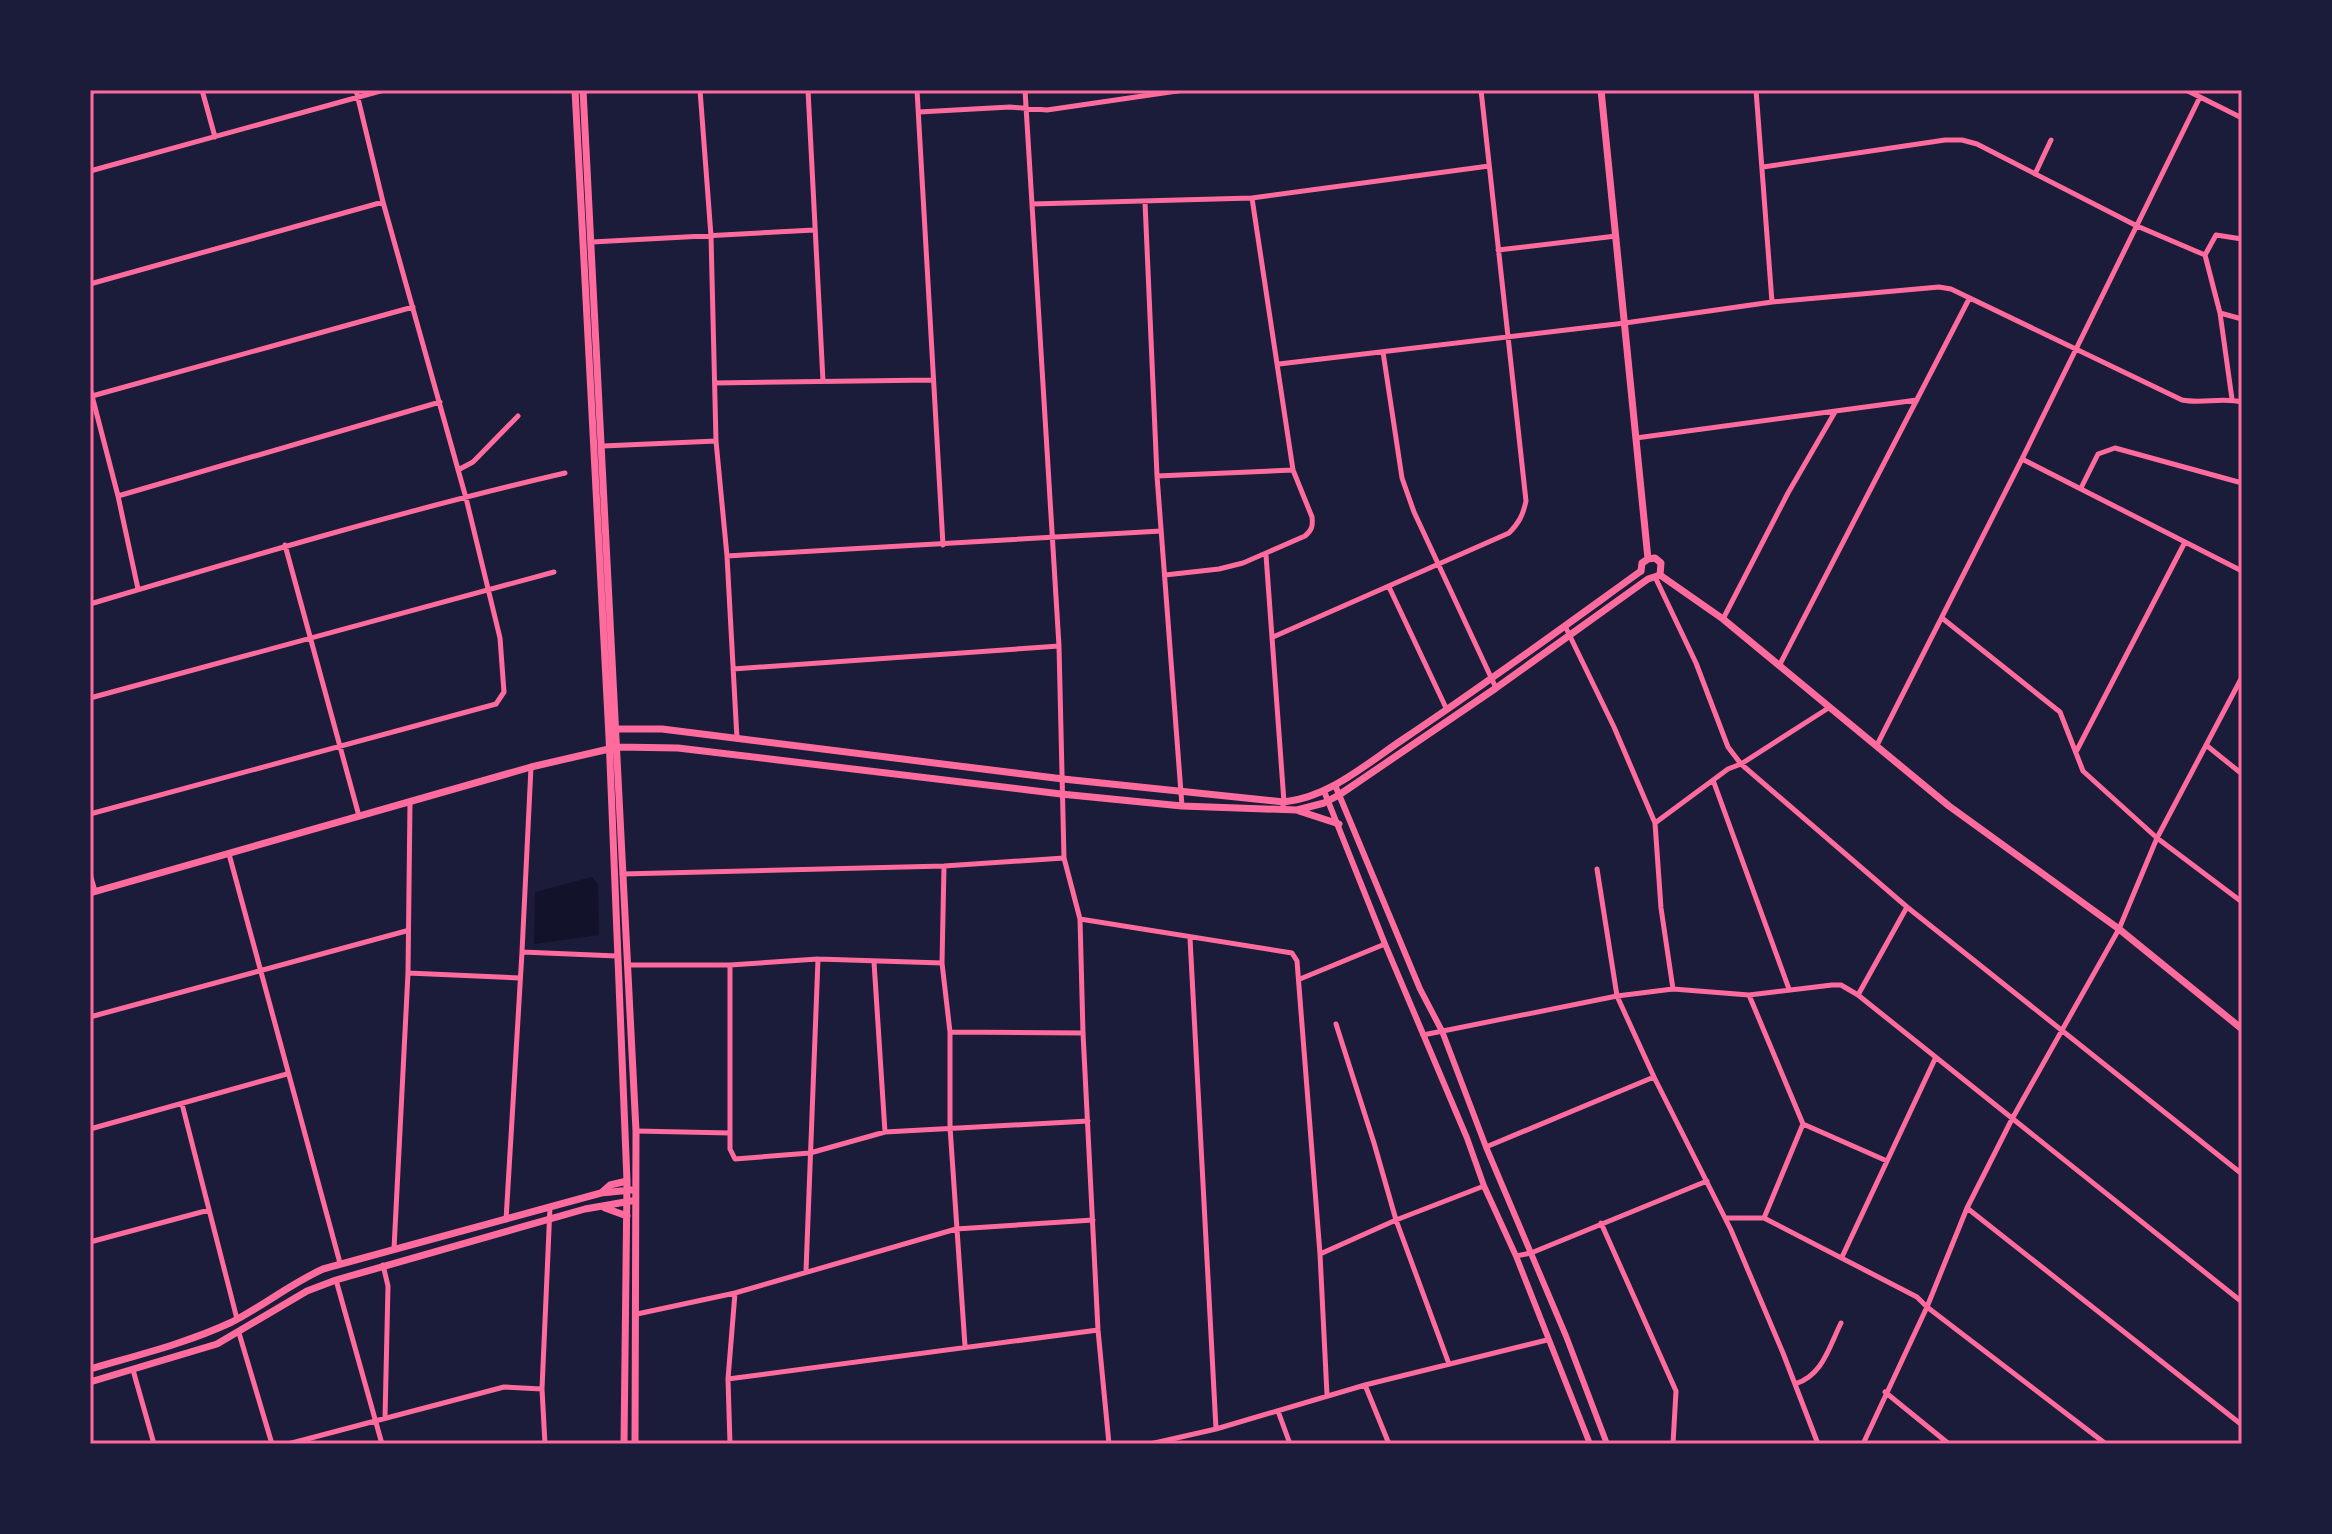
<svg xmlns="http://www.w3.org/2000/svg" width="2332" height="1534" font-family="Jost,sans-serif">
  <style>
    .water { fill: #12122b }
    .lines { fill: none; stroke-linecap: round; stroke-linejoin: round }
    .minor { stroke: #ff6b9d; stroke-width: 5 }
    .tertiary { stroke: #ff6b9d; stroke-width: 6 }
    .secondary { stroke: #ff6b9d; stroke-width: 7 }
    .neatline { fill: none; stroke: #ff6b9d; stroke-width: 3 }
  </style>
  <rect width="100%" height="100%" fill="#1b1b3a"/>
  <path class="water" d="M592,877L598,885L599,935L534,944L535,892Z"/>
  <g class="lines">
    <path class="minor" d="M202,90L215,137
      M700,90L711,236L716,441L727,556L737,739
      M808,90L823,381
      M917,90L943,545
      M1025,90L1059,646L1064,858L1080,919L1083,1033L1098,1330L1109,1444
      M1756,90L1772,302
      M2186,90L2242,118
      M90,94L94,90
      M919,112L1010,107L1047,110L1184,90
      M1763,167L1945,140H1962L1977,144L2137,226L2205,255L2220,313L2232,399
      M90,171L384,90
      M2035,174L2051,140
      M1145,202L1157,476L1182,806
      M1032,204L1252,198L1489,166
      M592,242L814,230
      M1498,250L1616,236
      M2205,255L2216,235L2242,239
      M90,284L383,202
      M2220,313L2242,319
      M1383,352L1402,478L1414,512L1496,688
      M1279,364L1625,323L1772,302L1939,287L1951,289L2182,400C2202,404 2222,397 2242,402
      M715,383L932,380
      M90,388L118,496L138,589
      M92,396L413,307
      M1636,438L1917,400
      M603,446L716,441
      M2022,459L2242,571
      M458,470L473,462L518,416
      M1157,476L1293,470
      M2081,488L2098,454L2115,448L2242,483
      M118,496L440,402
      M285,545L359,816
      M1266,555L1284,802L1282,810
      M727,556L1161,531
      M1165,575L1219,569L1243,563L1305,536C1312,530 1313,526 1312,517L1293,470L1252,198
      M1656,579L1696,663L1728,747L1741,764L1907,907L2242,1174
      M1389,587L1447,710
      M90,604C248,557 405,510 565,473
      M1942,618L2060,712L2083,771L2157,838L2242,902
      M1723,619L1788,493L1835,412
      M1565,626L1614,727L1655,823L1661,908L1673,989
      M1273,637L1509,533C1519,523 1523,515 1526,501L1481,90
      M1779,666L1969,299
      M733,669L1059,646
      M90,698L554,572
      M1877,745L2022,459L2200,97
      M2206,745L2242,774
      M2077,750L2185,542
      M531,767L522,952L617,956
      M1713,780L1789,989
      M90,814L496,704L504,692L500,638L466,498L383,202L356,90
      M1655,823L1728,769L1741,764L1830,707
      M229,854L340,1263
      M944,866L942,963L950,1032V1127L965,1346
      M1597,869L1617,996L1654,1077L1731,1230L1783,1353L1818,1444
      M90,874L95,891
      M622,874L944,866L1064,858
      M1080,919L1292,953L1297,961L1320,1254L1327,1395
      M1190,938L1216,1429
      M874,962L885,1132
      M628,965H730L818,959L942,963
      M730,965V1149L735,1159L810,1153L885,1132L1088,1121
      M408,973L520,978
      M1300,979L1385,944
      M1749,995L1803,1124L1887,1161
      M1858,995L1907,907
      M90,1017L406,931
      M1336,1024L1374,1143L1396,1220L1449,1364
      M950,1032L1083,1033
      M1423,1035L1617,996L1673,989L1749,995L1832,985H1841L1858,995L2242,1302
      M182,1104L237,1319
      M90,1129L287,1074
      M636,1131L730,1133
      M1486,1147L1654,1077
      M1967,1208L2242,1425
      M1726,1218H1764L1917,1297L1927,1307L2106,1444
      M1764,1218L1803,1124
      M506,1220L522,952
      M1601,1223L1676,1391L1673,1444
      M90,1242L209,1210
      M394,1249L408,973L410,802
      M1320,1254L1396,1220L1484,1186
      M1516,1256L1531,1253L1707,1181
      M1842,1257L1935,1059
      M383,1265L388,1286L385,1418
      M806,1271L818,959
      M336,1280L382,1444
      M637,1314L735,1293L956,1229L1093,1220
      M239,1333L272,1444
      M133,1370L154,1444
      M728,1379L1098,1330
      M1795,1384C1823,1375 1829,1347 1841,1323
      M1365,1385L1389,1444
      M1885,1392L1949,1444
      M1278,1411L1290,1444
      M288,1444L504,1387L542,1389
      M545,1444L542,1389L550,1207
      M730,1444L728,1379L735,1293
      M1150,1444L1216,1429L1365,1385L1547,1340
      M1863,1444L1927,1307L1967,1208L2012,1119L2119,929L2157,838L2242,677"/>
    <path class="tertiary" d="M1335,785L1420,989L1442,1031L1486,1147L1566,1336L1607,1444
      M1324,791L1385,944L1467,1138L1484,1186L1516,1256L1590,1444"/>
    <path class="secondary" d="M575,90L609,737L627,1181L624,1444
      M583,90L636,1131L635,1444
      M1601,90L1648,559L1642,563L1641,571
      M1648,559L1655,558L1661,563L1660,575
      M1660,575L1723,619L1949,806L2119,929L2242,1029
      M616,729H662L1063,779L1284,802C1329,797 1365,765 1402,740C1483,686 1562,628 1641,571
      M614,749L617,747L678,748L1061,794L1182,806L1297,810L1324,803L1339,795L1496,688L1648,579L1660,575
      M1299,811L1339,824
      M90,893L531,767L609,749
      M601,1193L610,1185L627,1181
      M605,1208L627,1216
      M90,1369C138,1355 187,1343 232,1322C263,1306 290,1284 323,1269L601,1193L631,1190
      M90,1382L217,1344L307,1291L336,1280L585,1209L631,1201"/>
  </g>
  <rect width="2332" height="1534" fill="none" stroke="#1b1b3a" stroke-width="184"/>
  <rect x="92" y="92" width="2148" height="1350" class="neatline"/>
</svg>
